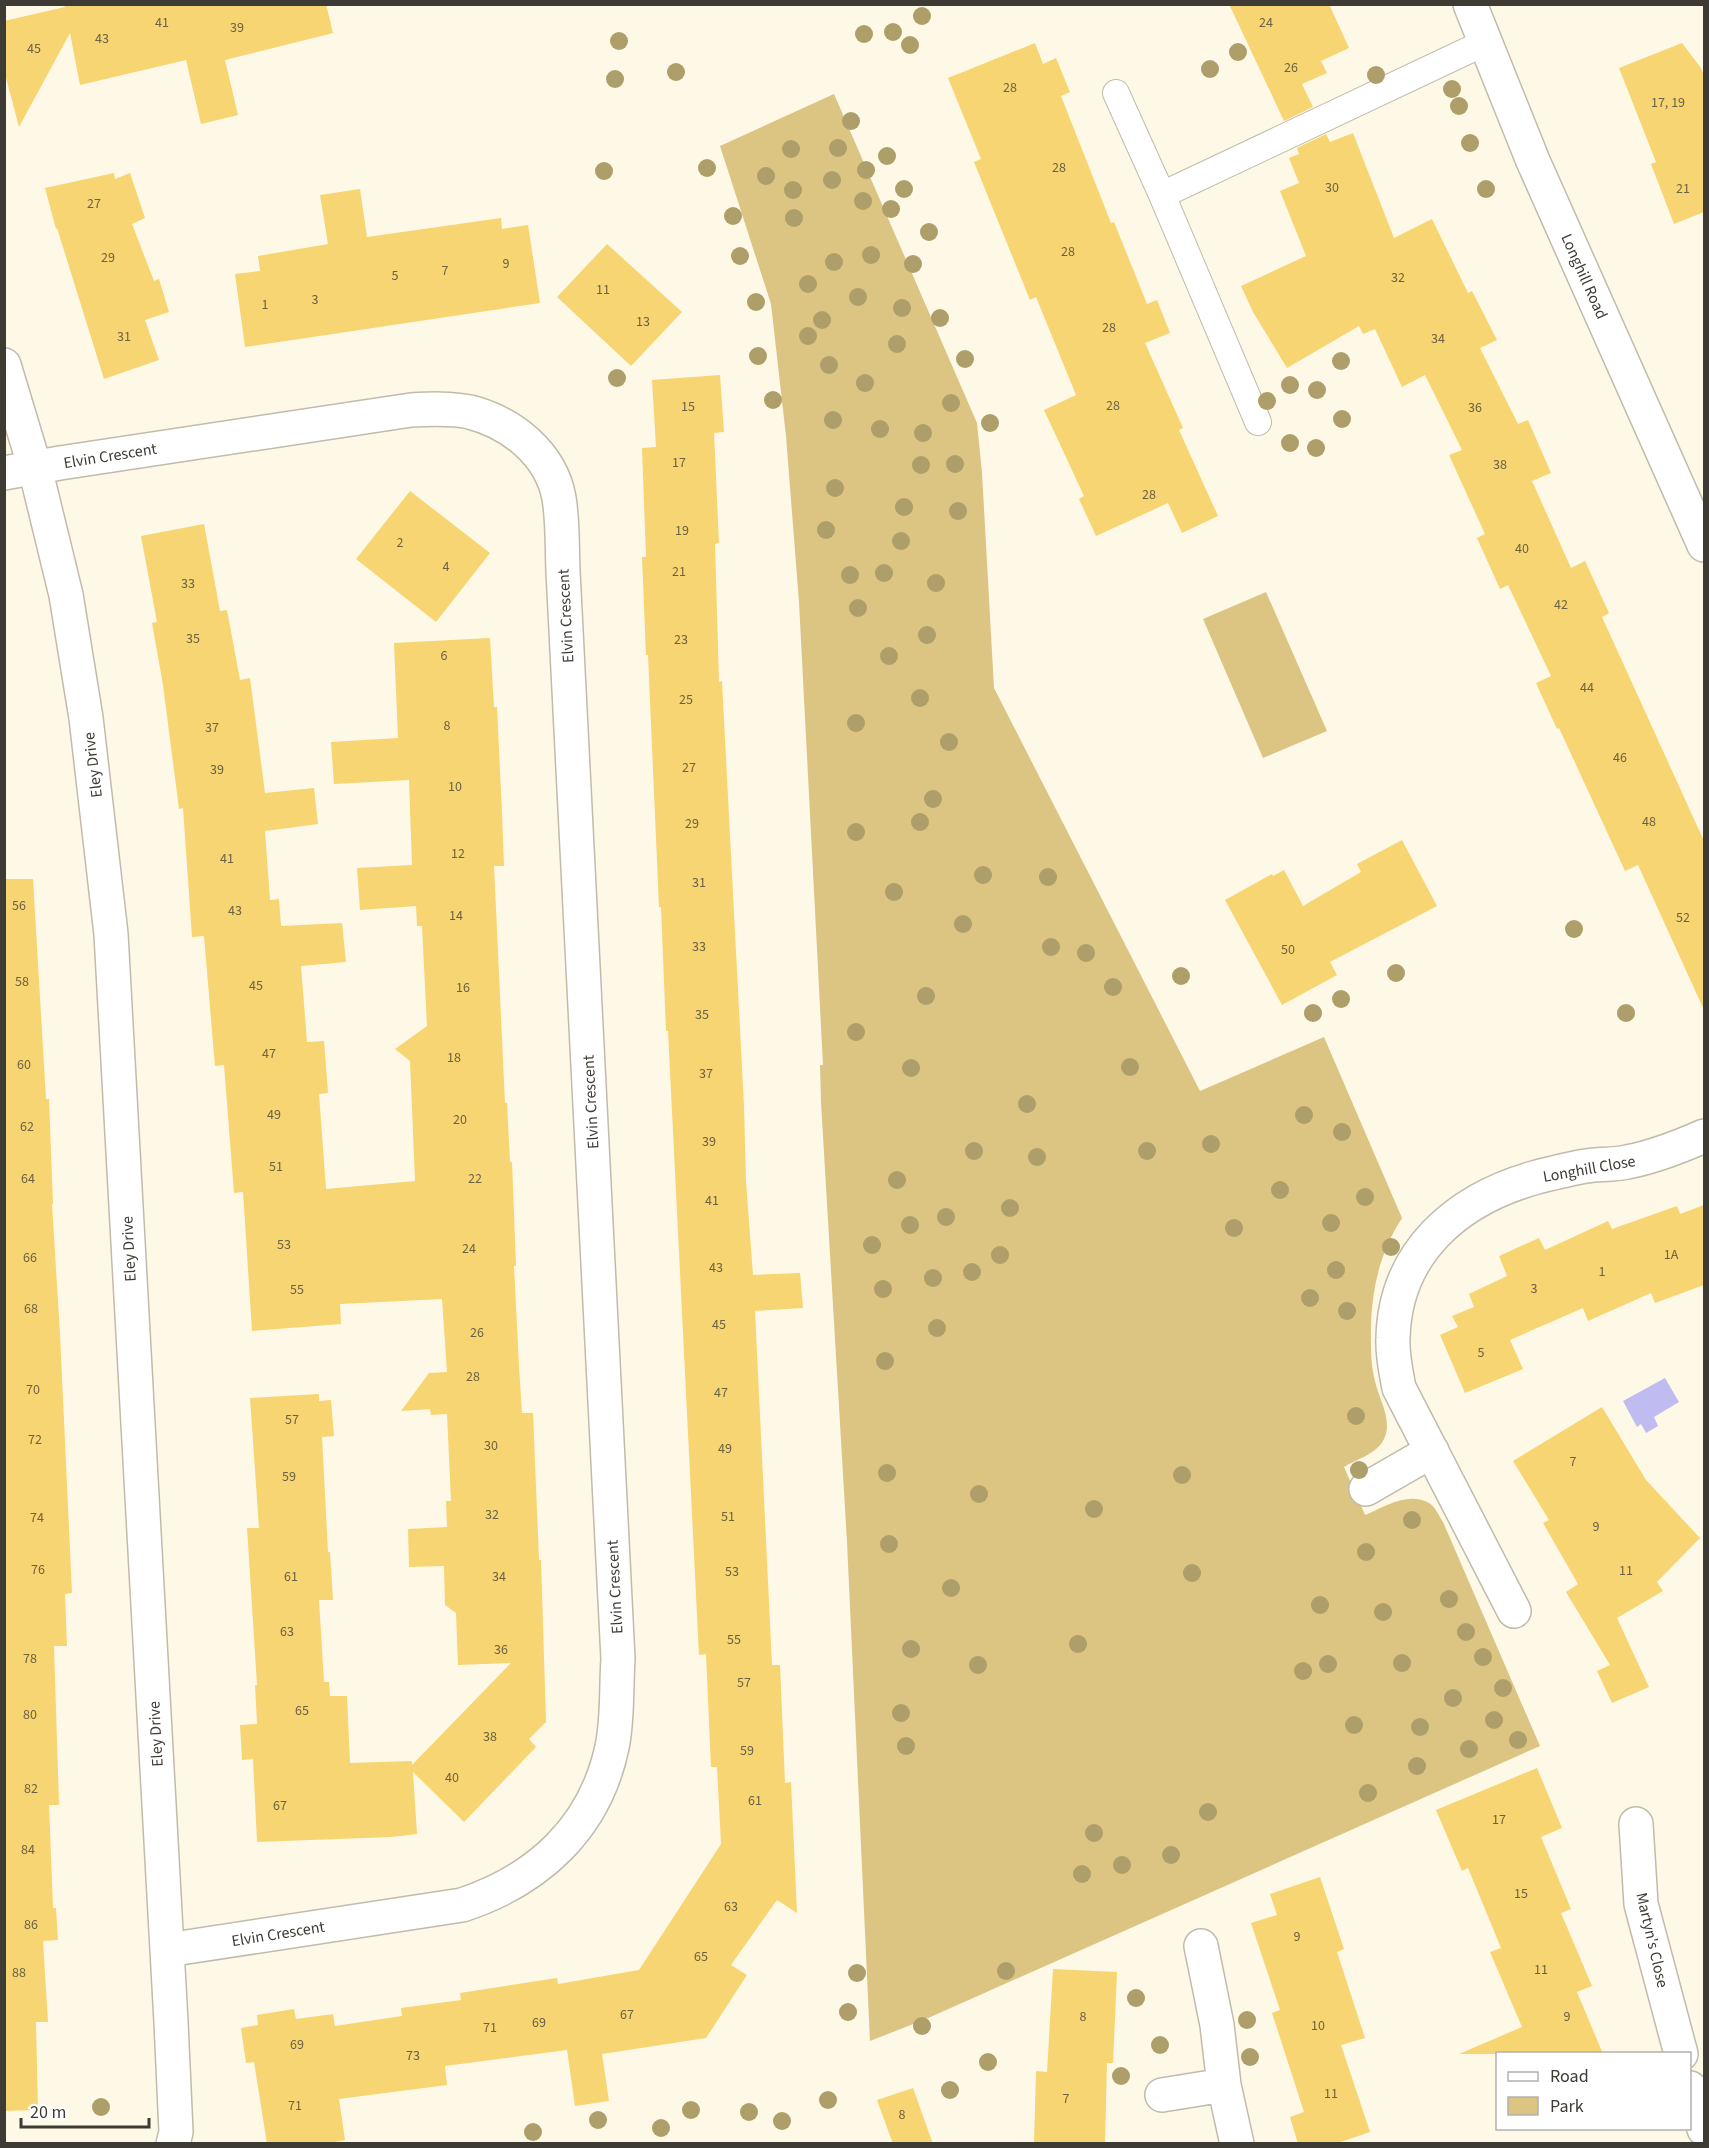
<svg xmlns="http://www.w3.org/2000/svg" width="1709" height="2148" font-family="'Source Sans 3',sans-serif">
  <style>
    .green { fill: #dcc483 }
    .water { fill: #c0bcf1 }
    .building { fill: #f7d572 }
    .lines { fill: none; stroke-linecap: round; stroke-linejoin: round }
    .service-casing { stroke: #c1bbab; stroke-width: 28 }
    .minor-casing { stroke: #c1bbab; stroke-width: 36 }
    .service { stroke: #fff; stroke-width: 26 }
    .minor { stroke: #fff; stroke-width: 33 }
    .tree { fill: #ad9e6a }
    .labels { text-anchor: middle; stroke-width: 4.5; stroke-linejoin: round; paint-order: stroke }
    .number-label { font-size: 14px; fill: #6c6244 }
    .street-label { font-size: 16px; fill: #3e3b35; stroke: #fff }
  </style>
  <rect width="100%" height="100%" fill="#fef8e7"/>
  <path class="green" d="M834,94L977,423L982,473L994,688L1200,1091L1324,1037L1402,1218C1381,1251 1373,1283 1371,1322C1371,1342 1370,1362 1375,1381C1379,1400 1393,1420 1384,1439C1377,1454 1357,1459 1344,1467L1365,1515C1384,1507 1408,1491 1429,1503C1435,1506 1439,1516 1443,1522L1540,1746L926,2019L870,2041L847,1542L821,1102L820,1065H823L799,602L786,436L771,304L720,146Z
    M1266,592L1327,731L1263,758L1203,619Z"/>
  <path class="water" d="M1665,1378L1679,1402L1654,1417L1658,1426L1646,1433L1641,1424L1637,1427L1623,1401Z"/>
  <path class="building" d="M64,4H326L333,33L225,60L238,115L201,124L186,60L80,85L70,33L19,127L4,70V21L65,7Z
    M1229,4H1329L1349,48L1321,61L1327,73L1302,84L1313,107L1284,121Z
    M1035,43L1043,64L1056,58L1070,92L1061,96L1111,223L1114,222L1147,304L1157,300L1170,333L1145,343L1183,428L1179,430L1218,516L1182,533L1168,503L1096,536L1079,499L1084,496L1044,410L1076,395L1036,297L1030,300L974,162L981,159L948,78Z
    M1682,43L1701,68L1704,76V212L1674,224L1651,164L1656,162L1619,68Z
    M1353,133L1394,238L1432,219L1468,293L1472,291L1497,340L1480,348L1518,424L1528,420L1551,473L1532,481L1571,568L1585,561L1609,613L1602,617L1704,841V1010L1638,865L1625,871L1559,728L1557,729L1536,683L1551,676L1508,585L1500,589L1477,538L1485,534L1449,455L1462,450L1425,375L1402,387L1375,329L1363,334L1359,326L1287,368L1253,312L1241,286L1306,256L1280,191L1299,183L1289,158L1299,154L1297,148L1326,134L1330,142Z
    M114,173L115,179L130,173L145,218L132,224L154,281L159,279L169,312L145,320L159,360L104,379L57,228L56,229L45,188Z
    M360,189L367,237L501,218L502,229L528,225L540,303L245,347L235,274L260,271L258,256L328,244L320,195Z
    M607,244L682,312L631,366L557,297Z
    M720,375L724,432L714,433L719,543L715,544L719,682L722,681L744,1106L746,1181L753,1275L800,1273L803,1308L755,1311L772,1665H780L785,1783L791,1782L797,1913L777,1900L731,1965L747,1975L706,2038L602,2054L609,2101L575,2106L567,2050L445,2066L447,2085L339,2099L345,2140L325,2144H267L254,2062L246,2063L241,2028L258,2025L257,2015L294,2009L296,2019L333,2014L335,2026L402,2016L401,2008L461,2000L460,1993L557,1978L558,1984L639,1970L721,1844L717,1767H711L706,1654L699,1655L668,1031H666L661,907H659L648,655H646L642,557H646L642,448L656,447L652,380Z
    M410,491L490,553L436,622L356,559Z
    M204,524L220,611L227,610L240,680L250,678L265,793L314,788L318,824L265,831L270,900L279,899L281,926L342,923L346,962L301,966L307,1042L324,1041L328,1093L319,1094L326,1189L415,1181L410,1061L395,1049L427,1026L422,926H417L416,906L360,910L357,868L412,865L409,780L334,784L331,742L398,738L394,643L490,638L494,707H497L502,813L504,866H494L505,1103H507L510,1162H512L516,1266H514L519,1366L522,1413H533L539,1560H541L546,1722L529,1739L536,1747L464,1822L413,1772L417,1834L391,1837L257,1842L253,1759L242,1760L240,1725L257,1724L255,1685H257L247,1528H259L250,1398L319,1394V1401L331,1400L334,1436L322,1437L328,1552H330L333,1600H319L324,1682H329L330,1696H347L350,1763L412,1761V1765L511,1663L458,1665L456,1613L445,1605L444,1566L409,1567L408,1529L447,1527L446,1501H451L447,1414L431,1415L430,1409L401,1411L429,1373L447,1372L442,1299L340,1304L341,1324L252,1331L243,1192L234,1193L224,1065L215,1066L204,936L192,937L183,808L179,809L163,685L152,623L157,622L141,536Z
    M1402,840L1437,906L1330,962L1337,975L1282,1005L1225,900L1272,874L1273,876L1284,870L1303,906L1361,872L1357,864Z
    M4,879H33L46,1099H49L53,1204H52L60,1334L72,1593L65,1594L67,1646H54L59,1805H49L53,1908H56L58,1940L43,1941L48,2022H36L38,2110L4,2111Z
    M1704,1205V1285L1655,1303L1651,1293L1588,1321L1583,1308L1510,1340L1523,1369L1465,1393L1440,1335L1458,1327L1452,1316L1474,1307L1469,1294L1507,1276L1499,1256L1539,1238L1545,1250L1608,1221L1612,1229L1677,1206L1680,1214Z
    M1602,1407L1646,1480L1700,1538L1657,1582L1663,1591L1617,1618L1649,1687L1612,1703L1597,1671L1610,1665L1566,1592L1578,1584L1543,1523L1549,1520L1513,1461Z
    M1537,1768L1562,1828L1541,1837L1571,1909L1561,1913L1592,1986L1577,1992L1603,2054H1459L1522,2027L1490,1952L1501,1948L1468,1868L1462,1871L1436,1810Z
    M1320,1877L1344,1949L1337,1952L1365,2038L1341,2045L1370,2132L1335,2144H1298L1290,2117L1304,2112L1272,2013L1280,2010L1251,1923L1277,1915L1270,1894Z
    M1053,1969L1117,1972L1113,2063H1107L1105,2143L1034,2144L1036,2071L1047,2072Z
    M913,2088L933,2144H893L877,2100Z"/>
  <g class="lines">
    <defs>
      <path id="service" d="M1116,93L1162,195L1486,42
        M1162,195L1258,422"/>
      <path id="minor" d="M1470,4L1533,161L1704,545
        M4,365L35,468L66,595L86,718L111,934L171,2022L176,2132L173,2144
        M4,473L60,463L411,410C430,409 451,408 470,412C512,423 551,454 559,498C563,522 562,547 563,571L618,1659C616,1687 618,1720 612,1747C595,1828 538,1880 462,1905L167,1950
        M1366,1489L1432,1451
        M1514,1611L1399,1388C1396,1372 1392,1355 1393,1338C1395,1252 1457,1199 1537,1177C1553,1173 1569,1169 1586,1166C1599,1164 1613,1165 1627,1162C1654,1157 1679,1147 1704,1136
        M1636,1824L1641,1904L1681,2054
        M1201,1946L1217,2025L1224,2085L1237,2144
        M1690,2088L1704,2129
        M1162,2095L1224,2085"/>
    </defs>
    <use href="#service" class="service-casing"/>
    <use href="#minor" class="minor-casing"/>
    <use href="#service" class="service"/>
    <use href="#minor" class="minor"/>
  </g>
  <g class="tree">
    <circle cx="922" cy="16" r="9"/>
    <circle cx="893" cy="32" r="9"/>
    <circle cx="864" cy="34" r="9"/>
    <circle cx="619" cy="41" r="9"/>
    <circle cx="910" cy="45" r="9"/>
    <circle cx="1238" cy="52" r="9"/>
    <circle cx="1210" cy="69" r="9"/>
    <circle cx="676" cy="72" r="9"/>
    <circle cx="1376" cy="75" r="9"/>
    <circle cx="615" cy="79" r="9"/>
    <circle cx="1452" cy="89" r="9"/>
    <circle cx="1459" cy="106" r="9"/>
    <circle cx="851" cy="121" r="9"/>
    <circle cx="1470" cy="143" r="9"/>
    <circle cx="838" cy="148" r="9"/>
    <circle cx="791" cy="149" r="9"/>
    <circle cx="887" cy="156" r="9"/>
    <circle cx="707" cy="168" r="9"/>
    <circle cx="866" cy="170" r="9"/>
    <circle cx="604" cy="171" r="9"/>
    <circle cx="766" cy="176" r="9"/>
    <circle cx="832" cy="180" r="9"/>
    <circle cx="904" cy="189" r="9"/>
    <circle cx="1486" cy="189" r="9"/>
    <circle cx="793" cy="190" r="9"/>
    <circle cx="863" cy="201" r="9"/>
    <circle cx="891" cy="209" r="9"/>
    <circle cx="733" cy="216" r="9"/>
    <circle cx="794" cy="218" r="9"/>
    <circle cx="929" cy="232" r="9"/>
    <circle cx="871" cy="255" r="9"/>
    <circle cx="740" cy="256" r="9"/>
    <circle cx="834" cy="262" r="9"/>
    <circle cx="913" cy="264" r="9"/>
    <circle cx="808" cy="284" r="9"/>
    <circle cx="858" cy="297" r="9"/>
    <circle cx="756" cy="302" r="9"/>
    <circle cx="902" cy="308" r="9"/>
    <circle cx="940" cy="318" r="9"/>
    <circle cx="822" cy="320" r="9"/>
    <circle cx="808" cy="336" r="9"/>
    <circle cx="897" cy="344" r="9"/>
    <circle cx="758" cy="356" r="9"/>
    <circle cx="965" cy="359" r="9"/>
    <circle cx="1341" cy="361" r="9"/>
    <circle cx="829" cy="365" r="9"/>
    <circle cx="617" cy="378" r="9"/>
    <circle cx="865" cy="383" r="9"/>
    <circle cx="1290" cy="385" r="9"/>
    <circle cx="1317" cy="390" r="9"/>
    <circle cx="773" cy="400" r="9"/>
    <circle cx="1267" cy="401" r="9"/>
    <circle cx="951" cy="403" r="9"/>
    <circle cx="1342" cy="419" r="9"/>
    <circle cx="833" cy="420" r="9"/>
    <circle cx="990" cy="423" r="9"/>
    <circle cx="880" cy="429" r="9"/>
    <circle cx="923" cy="433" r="9"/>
    <circle cx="1290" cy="443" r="9"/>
    <circle cx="1316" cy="448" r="9"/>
    <circle cx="955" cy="464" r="9"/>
    <circle cx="921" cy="465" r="9"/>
    <circle cx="835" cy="488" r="9"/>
    <circle cx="904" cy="507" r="9"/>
    <circle cx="958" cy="511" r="9"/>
    <circle cx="826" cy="530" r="9"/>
    <circle cx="901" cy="541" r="9"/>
    <circle cx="884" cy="573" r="9"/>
    <circle cx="850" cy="575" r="9"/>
    <circle cx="936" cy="583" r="9"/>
    <circle cx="858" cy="608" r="9"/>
    <circle cx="927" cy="635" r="9"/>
    <circle cx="889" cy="656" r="9"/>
    <circle cx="920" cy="698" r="9"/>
    <circle cx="856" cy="723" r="9"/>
    <circle cx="949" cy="742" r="9"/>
    <circle cx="933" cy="799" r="9"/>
    <circle cx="920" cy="822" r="9"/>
    <circle cx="856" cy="832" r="9"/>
    <circle cx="983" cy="875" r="9"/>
    <circle cx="1048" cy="877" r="9"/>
    <circle cx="894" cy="892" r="9"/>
    <circle cx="963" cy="924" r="9"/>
    <circle cx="1574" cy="929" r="9"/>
    <circle cx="1051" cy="947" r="9"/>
    <circle cx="1086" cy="953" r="9"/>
    <circle cx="1396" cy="973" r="9"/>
    <circle cx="1181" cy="976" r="9"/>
    <circle cx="1113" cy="987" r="9"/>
    <circle cx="926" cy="996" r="9"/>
    <circle cx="1341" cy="999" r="9"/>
    <circle cx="1313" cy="1013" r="9"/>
    <circle cx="1626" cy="1013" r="9"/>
    <circle cx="856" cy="1032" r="9"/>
    <circle cx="1130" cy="1067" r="9"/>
    <circle cx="911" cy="1068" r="9"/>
    <circle cx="1027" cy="1104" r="9"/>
    <circle cx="1304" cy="1115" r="9"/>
    <circle cx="1342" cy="1132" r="9"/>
    <circle cx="1211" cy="1144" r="9"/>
    <circle cx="974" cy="1151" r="9"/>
    <circle cx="1147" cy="1151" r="9"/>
    <circle cx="1037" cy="1157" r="9"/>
    <circle cx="897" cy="1180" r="9"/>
    <circle cx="1280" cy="1190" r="9"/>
    <circle cx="1365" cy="1197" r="9"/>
    <circle cx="1010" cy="1208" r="9"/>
    <circle cx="946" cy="1217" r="9"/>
    <circle cx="1331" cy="1223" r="9"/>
    <circle cx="910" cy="1225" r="9"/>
    <circle cx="1234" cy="1228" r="9"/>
    <circle cx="872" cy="1245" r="9"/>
    <circle cx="1391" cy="1247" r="9"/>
    <circle cx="1000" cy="1255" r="9"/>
    <circle cx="1336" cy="1270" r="9"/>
    <circle cx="972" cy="1272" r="9"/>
    <circle cx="933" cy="1278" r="9"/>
    <circle cx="883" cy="1289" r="9"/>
    <circle cx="1310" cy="1298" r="9"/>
    <circle cx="1347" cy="1311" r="9"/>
    <circle cx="937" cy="1328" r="9"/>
    <circle cx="885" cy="1361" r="9"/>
    <circle cx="1356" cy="1416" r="9"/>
    <circle cx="1359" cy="1470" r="9"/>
    <circle cx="887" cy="1473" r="9"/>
    <circle cx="1182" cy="1475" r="9"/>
    <circle cx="979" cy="1494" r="9"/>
    <circle cx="1094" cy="1509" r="9"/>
    <circle cx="1412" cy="1520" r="9"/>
    <circle cx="889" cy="1544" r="9"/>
    <circle cx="1366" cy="1552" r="9"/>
    <circle cx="1192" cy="1573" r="9"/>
    <circle cx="951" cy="1588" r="9"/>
    <circle cx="1449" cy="1599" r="9"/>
    <circle cx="1320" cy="1605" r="9"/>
    <circle cx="1383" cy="1612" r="9"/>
    <circle cx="1466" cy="1632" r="9"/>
    <circle cx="1078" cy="1644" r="9"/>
    <circle cx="911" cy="1649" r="9"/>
    <circle cx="1483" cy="1657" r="9"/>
    <circle cx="1402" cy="1663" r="9"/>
    <circle cx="1328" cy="1664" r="9"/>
    <circle cx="978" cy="1665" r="9"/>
    <circle cx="1303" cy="1671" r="9"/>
    <circle cx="1503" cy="1688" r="9"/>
    <circle cx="1453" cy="1698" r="9"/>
    <circle cx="901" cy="1713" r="9"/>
    <circle cx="1494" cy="1720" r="9"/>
    <circle cx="1354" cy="1725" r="9"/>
    <circle cx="1420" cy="1727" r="9"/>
    <circle cx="1518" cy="1740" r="9"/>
    <circle cx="906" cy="1746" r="9"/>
    <circle cx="1469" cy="1749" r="9"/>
    <circle cx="1417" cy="1766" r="9"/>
    <circle cx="1368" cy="1793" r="9"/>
    <circle cx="1208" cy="1812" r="9"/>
    <circle cx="1094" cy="1833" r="9"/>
    <circle cx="1171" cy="1855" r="9"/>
    <circle cx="1122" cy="1865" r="9"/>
    <circle cx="1082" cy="1874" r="9"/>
    <circle cx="1006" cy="1971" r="9"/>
    <circle cx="857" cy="1973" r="9"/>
    <circle cx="1136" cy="1998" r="9"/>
    <circle cx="848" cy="2012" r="9"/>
    <circle cx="1247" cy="2020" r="9"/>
    <circle cx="922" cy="2026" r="9"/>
    <circle cx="1160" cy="2045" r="9"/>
    <circle cx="1250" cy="2057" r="9"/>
    <circle cx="988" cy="2062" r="9"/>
    <circle cx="1121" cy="2076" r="9"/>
    <circle cx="950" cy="2090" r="9"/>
    <circle cx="828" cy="2100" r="9"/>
    <circle cx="101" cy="2107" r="9"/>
    <circle cx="691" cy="2110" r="9"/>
    <circle cx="749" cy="2112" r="9"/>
    <circle cx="598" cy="2120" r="9"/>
    <circle cx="782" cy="2121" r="9"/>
    <circle cx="661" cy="2128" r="9"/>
    <circle cx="533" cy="2132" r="9"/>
  </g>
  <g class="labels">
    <g class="number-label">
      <text x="162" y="27">41</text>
      <text x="1266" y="27">24</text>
      <text x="237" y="32">39</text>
      <text x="102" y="43">43</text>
      <text x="34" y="53">45</text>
      <text x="1291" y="72">26</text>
      <text x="1010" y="92">28</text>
      <text x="1668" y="107">17, 19</text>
      <text x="1059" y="172">28</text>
      <text x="1332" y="192">30</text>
      <text x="1683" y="193">21</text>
      <text x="94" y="208">27</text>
      <text x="1068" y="256">28</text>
      <text x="108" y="262">29</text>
      <text x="506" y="268">9</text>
      <text x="445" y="275">7</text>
      <text x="395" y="280">5</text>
      <text x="1398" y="282">32</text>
      <text x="603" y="294">11</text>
      <text x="315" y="304">3</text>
      <text x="265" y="309">1</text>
      <text x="643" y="326">13</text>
      <text x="1109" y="332">28</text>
      <text x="124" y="341">31</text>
      <text x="1438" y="343">34</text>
      <text x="1113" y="410">28</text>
      <text x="688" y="411">15</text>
      <text x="1475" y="412">36</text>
      <text x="679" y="467">17</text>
      <text x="1500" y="469">38</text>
      <text x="1149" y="499">28</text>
      <text x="682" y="535">19</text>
      <text x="400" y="547">2</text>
      <text x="1522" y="553">40</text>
      <text x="446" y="571">4</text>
      <text x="679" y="576">21</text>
      <text x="188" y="588">33</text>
      <text x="1561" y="609">42</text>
      <text x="193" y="643">35</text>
      <text x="681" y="644">23</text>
      <text x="444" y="660">6</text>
      <text x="1587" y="692">44</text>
      <text x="686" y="704">25</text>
      <text x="447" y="730">8</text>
      <text x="212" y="732">37</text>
      <text x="1620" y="762">46</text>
      <text x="689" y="772">27</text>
      <text x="217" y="774">39</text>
      <text x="455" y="791">10</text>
      <text x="1649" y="826">48</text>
      <text x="692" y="828">29</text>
      <text x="458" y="858">12</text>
      <text x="227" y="863">41</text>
      <text x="699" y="887">31</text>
      <text x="19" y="910">56</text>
      <text x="235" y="915">43</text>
      <text x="456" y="920">14</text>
      <text x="1683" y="922">52</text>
      <text x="699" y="951">33</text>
      <text x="1288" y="954">50</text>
      <text x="22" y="986">58</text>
      <text x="256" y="990">45</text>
      <text x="463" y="992">16</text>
      <text x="702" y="1019">35</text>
      <text x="269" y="1058">47</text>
      <text x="454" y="1062">18</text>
      <text x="24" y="1069">60</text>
      <text x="706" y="1078">37</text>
      <text x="274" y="1119">49</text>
      <text x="460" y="1124">20</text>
      <text x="27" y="1131">62</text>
      <text x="709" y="1146">39</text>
      <text x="276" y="1171">51</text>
      <text x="28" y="1183">64</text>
      <text x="475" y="1183">22</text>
      <text x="712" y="1205">41</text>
      <text x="284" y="1249">53</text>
      <text x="469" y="1253">24</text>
      <text x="1671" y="1259">1A</text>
      <text x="30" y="1262">66</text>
      <text x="716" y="1272">43</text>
      <text x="1602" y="1276">1</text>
      <text x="1534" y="1293">3</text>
      <text x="297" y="1294">55</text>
      <text x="31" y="1313">68</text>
      <text x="719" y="1329">45</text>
      <text x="477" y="1337">26</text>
      <text x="1481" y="1357">5</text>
      <text x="473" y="1381">28</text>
      <text x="33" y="1394">70</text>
      <text x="721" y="1397">47</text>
      <text x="292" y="1424">57</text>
      <text x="35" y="1444">72</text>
      <text x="491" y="1450">30</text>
      <text x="725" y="1453">49</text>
      <text x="1573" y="1466">7</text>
      <text x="289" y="1481">59</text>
      <text x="492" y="1519">32</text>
      <text x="728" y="1521">51</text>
      <text x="37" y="1522">74</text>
      <text x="1596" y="1531">9</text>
      <text x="38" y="1574">76</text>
      <text x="1626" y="1575">11</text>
      <text x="732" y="1576">53</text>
      <text x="291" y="1581">61</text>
      <text x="499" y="1581">34</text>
      <text x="287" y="1636">63</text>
      <text x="734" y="1644">55</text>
      <text x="501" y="1654">36</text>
      <text x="30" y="1663">78</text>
      <text x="744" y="1687">57</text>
      <text x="302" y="1715">65</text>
      <text x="30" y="1719">80</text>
      <text x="490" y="1741">38</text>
      <text x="747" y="1755">59</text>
      <text x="452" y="1782">40</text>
      <text x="31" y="1793">82</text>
      <text x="755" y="1805">61</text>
      <text x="280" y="1810">67</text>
      <text x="1499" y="1824">17</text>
      <text x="28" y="1854">84</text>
      <text x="1521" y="1898">15</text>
      <text x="731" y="1911">63</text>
      <text x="31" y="1929">86</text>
      <text x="1297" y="1941">9</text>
      <text x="701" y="1961">65</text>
      <text x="1541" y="1974">11</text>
      <text x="19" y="1977">88</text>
      <text x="627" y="2019">67</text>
      <text x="1083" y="2021">8</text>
      <text x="1567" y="2021">9</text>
      <text x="539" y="2027">69</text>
      <text x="1318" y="2030">10</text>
      <text x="490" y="2032">71</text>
      <text x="297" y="2049">69</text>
      <text x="413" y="2060">73</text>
      <text x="1331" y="2098">11</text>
      <text x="1066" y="2103">7</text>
      <text x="295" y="2110">71</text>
      <text x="902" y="2119">8</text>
    </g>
    <g class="street-label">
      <text transform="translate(1585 276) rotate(66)" y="6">Longhill Road</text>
      <text transform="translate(110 455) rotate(-9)" y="6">Elvin Crescent</text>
      <text transform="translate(565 616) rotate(-93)" y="6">Elvin Crescent</text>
      <text transform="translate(92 765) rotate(-97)" y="6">Eley Drive</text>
      <text transform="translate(590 1102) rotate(-93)" y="6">Elvin Crescent</text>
      <text transform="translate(1589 1168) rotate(-10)" y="6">Longhill Close</text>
      <text transform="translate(128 1249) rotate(-93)" y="6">Eley Drive</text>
      <text transform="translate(614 1587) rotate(-93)" y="6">Elvin Crescent</text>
      <text transform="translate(155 1734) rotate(-93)" y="6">Eley Drive</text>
      <text transform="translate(278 1933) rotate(-9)" y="6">Elvin Crescent</text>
      <text transform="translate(1653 1940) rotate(77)" y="6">Martyn's Close</text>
    </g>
  </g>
  <rect width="1709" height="2148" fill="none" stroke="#3e3b35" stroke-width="12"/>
  <rect x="1496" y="2052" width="195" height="78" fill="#ffffff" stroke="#b2b1ae" stroke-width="1.5"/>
  <rect x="1508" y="2072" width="30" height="9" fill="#ffffff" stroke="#b2b1ae" stroke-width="1.5"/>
  <text x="1550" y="2082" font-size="18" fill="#3e3b35">Road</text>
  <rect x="1508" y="2097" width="30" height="18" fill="#dcc483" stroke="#b2b1ae" stroke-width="1.5"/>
  <text x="1550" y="2112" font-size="18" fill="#3e3b35">Park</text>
  <path d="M21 2118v9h128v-9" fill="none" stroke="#3e3b35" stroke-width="3"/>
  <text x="30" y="2118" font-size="18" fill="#3e3b35" stroke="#ffffff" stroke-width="4.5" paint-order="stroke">20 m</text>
</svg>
